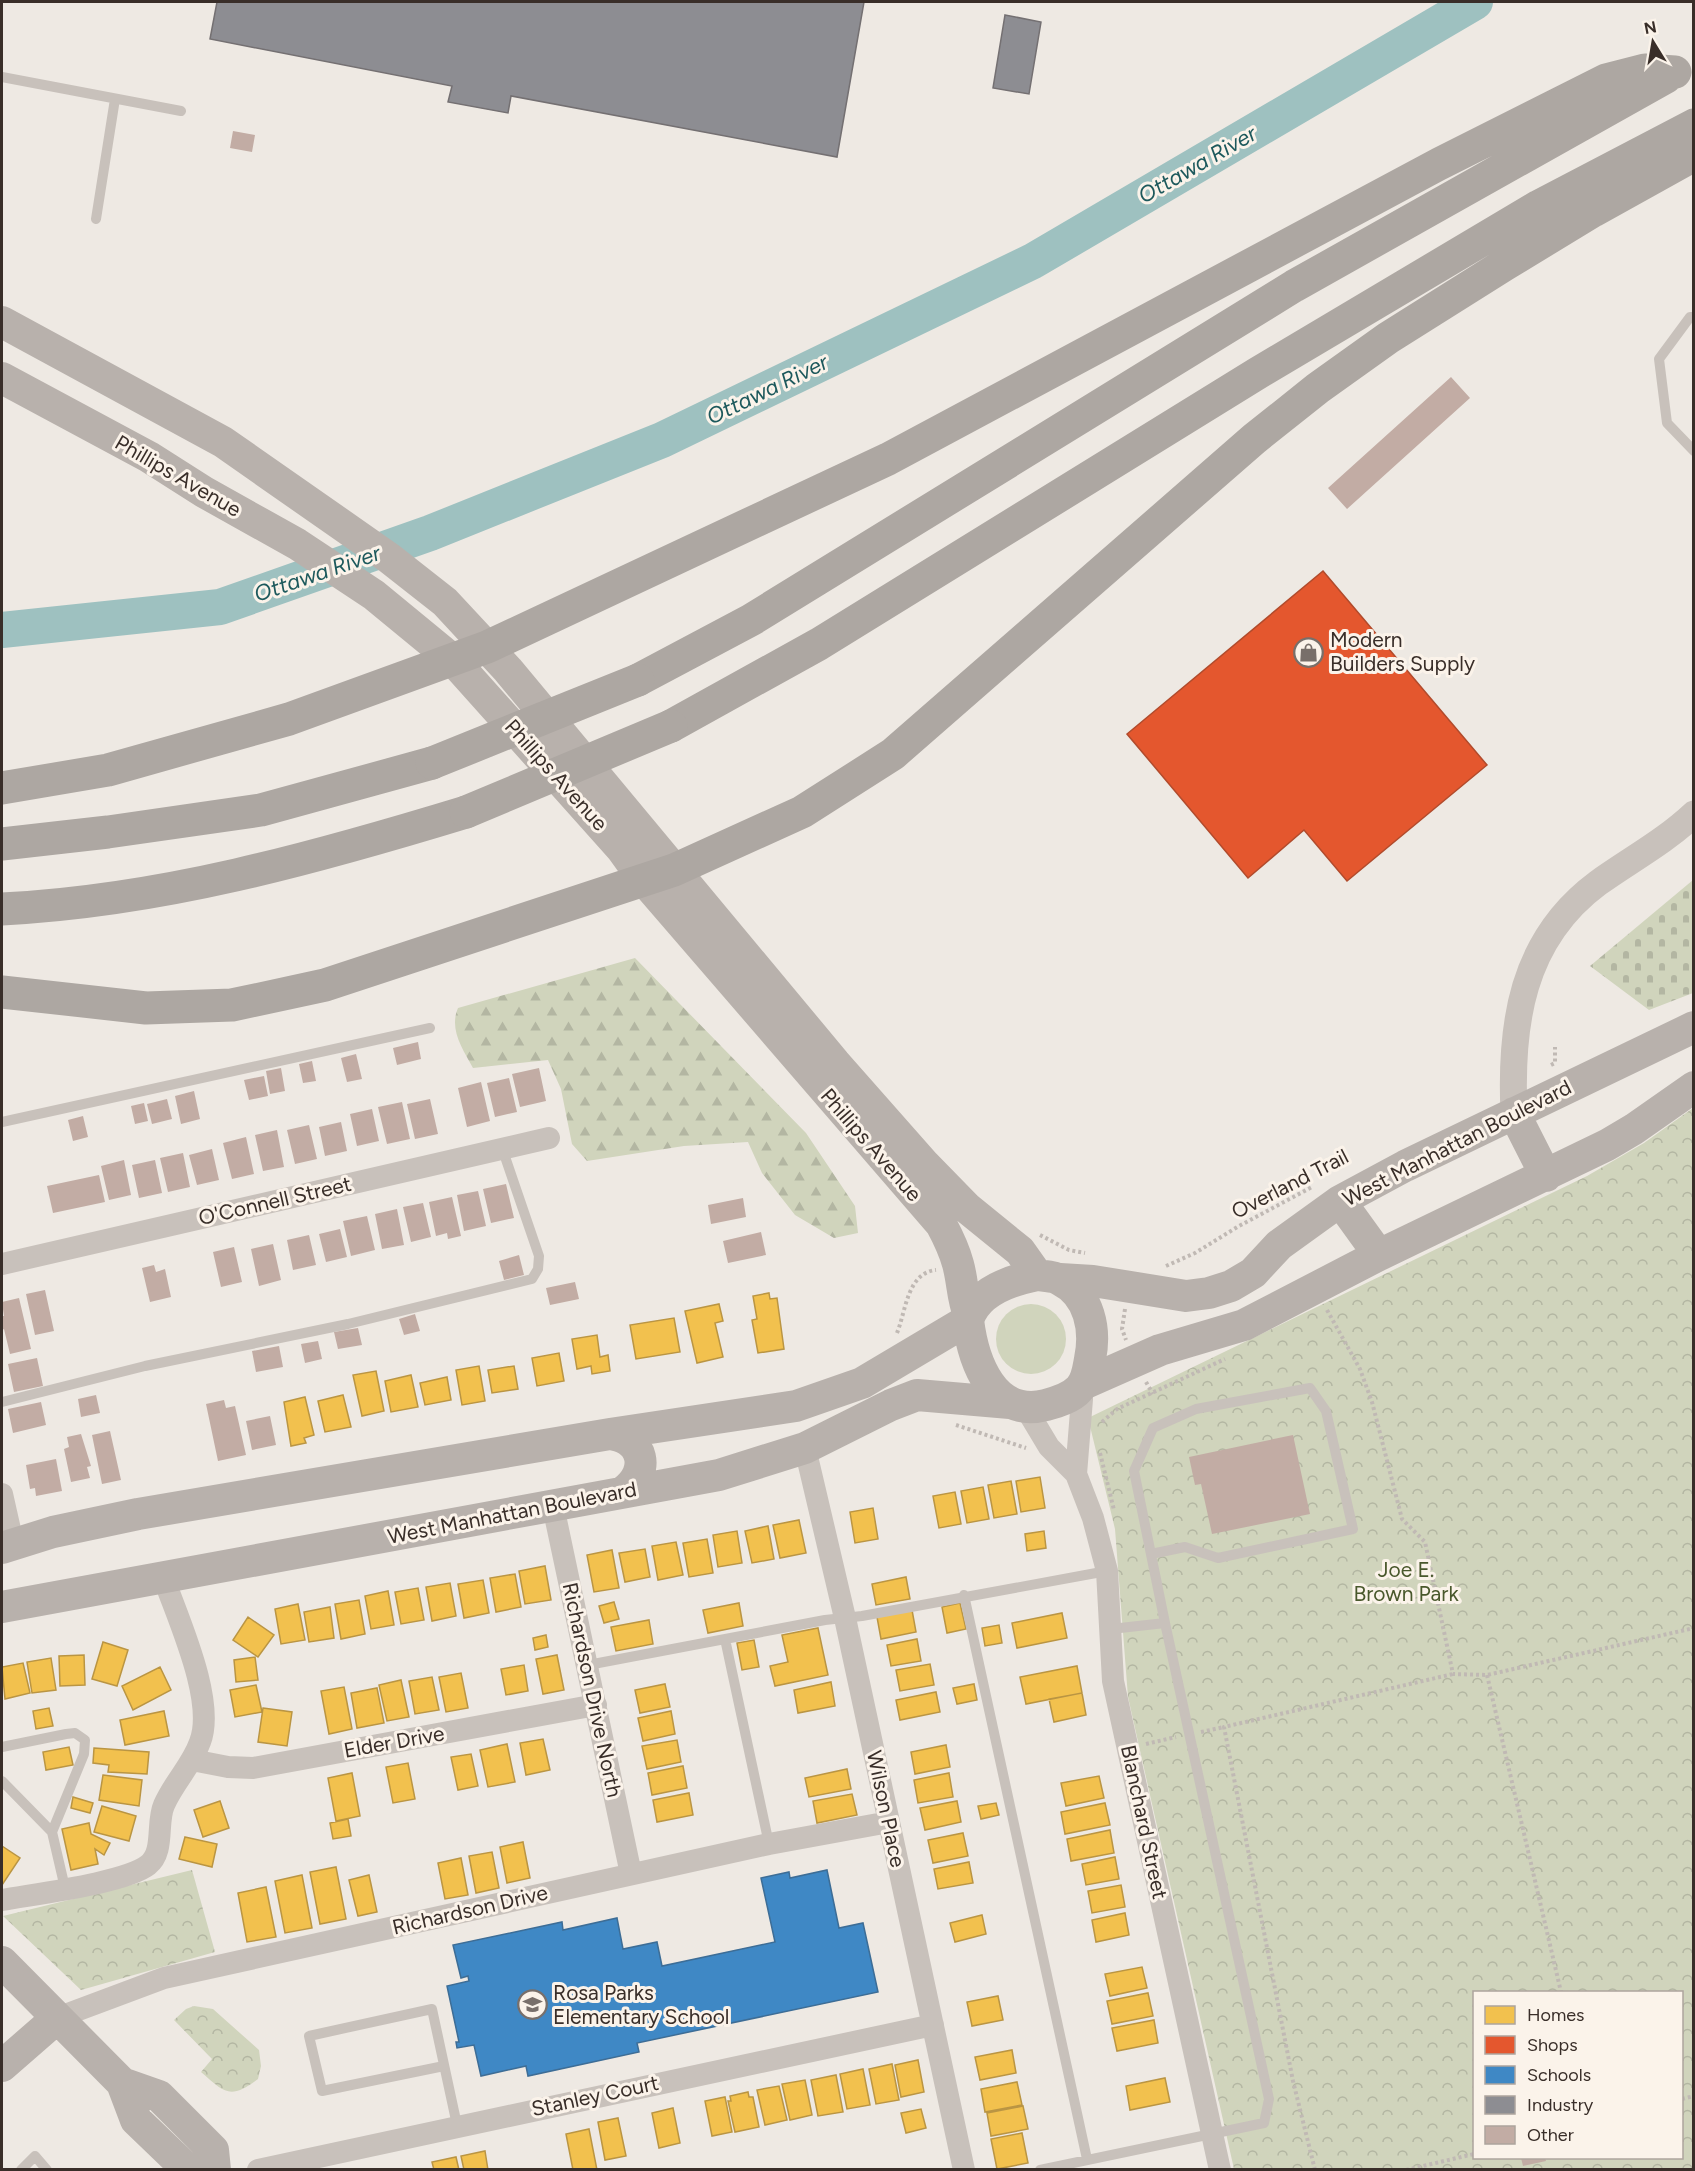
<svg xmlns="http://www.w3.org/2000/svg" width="1695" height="2171" font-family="Figtree,sans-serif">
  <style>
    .grass { fill: #d0d4bc }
    .forest { fill: url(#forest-firs) }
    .cemetery { fill: url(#cemetery-stones) }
    .park { fill: url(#park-crowns); fill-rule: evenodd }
    .homes { fill: #f2c14e; stroke: #ba9543; stroke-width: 1.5 }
    .shops { fill: #e4572e; stroke: #b14b2c; stroke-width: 1.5 }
    .schools { fill: #3f88c5; stroke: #3d6d96; stroke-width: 1.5 }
    .industry { fill: #8d8d92; stroke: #747072; stroke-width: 1.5 }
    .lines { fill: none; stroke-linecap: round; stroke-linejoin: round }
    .river { stroke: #9ec1c0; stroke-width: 36 }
    .building { fill: #c2aca4 }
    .path { stroke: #c0b9b4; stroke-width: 4; stroke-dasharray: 3 3; stroke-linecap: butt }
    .service { stroke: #c8c1bb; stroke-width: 10 }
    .minor { stroke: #c8c1bb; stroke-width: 22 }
    .tertiary { stroke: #c8c1bb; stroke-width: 27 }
    .secondary { stroke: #b8b1ac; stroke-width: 32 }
    .motorway { stroke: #ada7a2; stroke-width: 33 }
    .motorway-bridge { stroke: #ada7a2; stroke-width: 33 }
    .labels { text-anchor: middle; stroke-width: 6; stroke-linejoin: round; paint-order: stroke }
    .street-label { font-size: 21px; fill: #392e29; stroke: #fbf3ea }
    .poi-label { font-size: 21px; fill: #392e29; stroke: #fbf3ea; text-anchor: start }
    .park-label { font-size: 21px; fill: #49582c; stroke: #fbf3ea }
    .water-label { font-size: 22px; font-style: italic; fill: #1d595c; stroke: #fbf3ea }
  </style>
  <defs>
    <pattern id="forest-firs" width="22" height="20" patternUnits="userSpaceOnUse" patternTransform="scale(1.5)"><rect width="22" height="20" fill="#d0d4bc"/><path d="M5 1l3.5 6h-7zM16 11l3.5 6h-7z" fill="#b3b6a2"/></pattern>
    <pattern id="cemetery-stones" width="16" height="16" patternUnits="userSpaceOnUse" patternTransform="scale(1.5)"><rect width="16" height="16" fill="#d0d4bc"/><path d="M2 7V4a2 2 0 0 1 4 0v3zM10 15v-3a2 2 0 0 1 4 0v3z" fill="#b3b6a2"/></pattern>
    <pattern id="park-crowns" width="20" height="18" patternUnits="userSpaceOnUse" patternTransform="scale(1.5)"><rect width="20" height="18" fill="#d0d4bc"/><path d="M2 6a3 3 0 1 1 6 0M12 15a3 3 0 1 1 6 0" fill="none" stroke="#b3b6a2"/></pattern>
  </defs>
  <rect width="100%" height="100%" fill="#eee9e3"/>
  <path class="grass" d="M996 1339a35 35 0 1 1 70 0a35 35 0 1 1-70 0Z"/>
  <path class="forest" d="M635,958L806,1133L855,1206L858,1233L834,1238L795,1215L762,1173L748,1142L684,1146L587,1161L572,1144L561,1089L548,1060L473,1068C462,1048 449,1029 458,1008Z"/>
  <path class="cemetery" d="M1693,880V993L1649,1010L1590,966Z"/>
  <path class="park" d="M1693,1108V2168L1234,2169L1128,1697L1115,1529L1088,1418L1587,1176L1644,1143ZM1474,1992H1682V2158H1474Z
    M192,1870L215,1952L81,1990L3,1916Z
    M194,2006L213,2009L259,2050L261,2066L258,2079C230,2100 225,2093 201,2072L212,2059L174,2020L186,2009Z"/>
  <path class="homes" d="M769,1293L770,1299L777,1298L784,1349L758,1353L752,1320L757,1319L753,1296Z
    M719,1304L723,1321L715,1323L723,1357L697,1363L685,1311Z
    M674,1318L680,1352L636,1359L630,1325Z
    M597,1335L600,1357L608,1355L610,1371L592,1374L591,1366L577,1369L572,1339Z
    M559,1353L564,1381L537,1386L532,1358Z
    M479,1366L485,1401L462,1405L456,1370Z
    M514,1366L518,1389L492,1393L488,1370Z
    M376,1371L384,1411L362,1416L353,1375Z
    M411,1375L418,1407L391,1412L385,1381Z
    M447,1377L451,1400L425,1405L420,1383Z
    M343,1395L351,1427L325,1432L318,1401Z
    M305,1397L314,1435L304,1438L306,1443L291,1446L284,1402Z
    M1040,1477L1045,1508L1021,1512L1016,1481Z
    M1011,1481L1017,1514L994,1518L988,1485Z
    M983,1487L989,1519L967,1523L961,1491Z
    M955,1492L961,1524L939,1528L933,1496Z
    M873,1508L878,1539L855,1543L850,1512Z
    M799,1520L806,1553L780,1558L773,1525Z
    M768,1526L774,1559L752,1563L745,1531Z
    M737,1531L742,1563L718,1567L713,1535Z
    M1044,1531L1046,1548L1027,1551L1025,1534Z
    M707,1539L713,1573L689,1577L683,1543Z
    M676,1542L683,1575L658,1580L652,1546Z
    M645,1549L650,1577L625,1582L619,1553Z
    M612,1550L619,1588L594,1592L587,1555Z
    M545,1566L551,1600L525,1604L519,1571Z
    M515,1574L521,1607L496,1612L490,1578Z
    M906,1577L910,1599L876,1605L872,1584Z
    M483,1580L489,1613L464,1618L458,1584Z
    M450,1583L456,1616L432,1621L426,1587Z
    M418,1588L424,1620L401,1624L395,1592Z
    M388,1591L394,1625L371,1629L365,1596Z
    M359,1600L365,1634L341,1639L335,1604Z
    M614,1602L619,1619L604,1623L599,1606Z
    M739,1603L743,1626L708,1633L703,1610Z
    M960,1603L966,1629L947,1633L942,1607Z
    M298,1604L305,1640L281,1644L275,1609Z
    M330,1607L334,1638L309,1642L304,1612Z
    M912,1610L916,1632L881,1639L877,1617Z
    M1062,1613L1067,1638L1017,1648L1012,1623Z
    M248,1617L274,1635L258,1657L233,1640Z
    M649,1620L653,1644L616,1651L611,1627Z
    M999,1625L1002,1643L985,1646L982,1628Z
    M818,1628L828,1675L775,1686L770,1666L788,1662L782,1635Z
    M546,1635L548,1647L535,1650L533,1638Z
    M917,1639L921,1661L891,1666L887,1645Z
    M754,1640L759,1667L742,1670L737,1643Z
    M103,1642L128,1650L117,1686L92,1679Z
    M84,1655L85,1685L60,1686L59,1656Z
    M557,1655L564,1690L543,1694L536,1659Z
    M255,1657L258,1680L236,1682L234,1660Z
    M51,1658L56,1690L32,1693L27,1662Z
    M23,1663L30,1693L5,1699L2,1667Z
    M930,1664L934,1685L900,1691L896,1670Z
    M524,1665L528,1691L506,1695L501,1669Z
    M1077,1666L1082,1693L1026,1704L1020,1677Z
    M160,1667L171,1690L133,1710L122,1686Z
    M461,1673L468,1708L446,1712L439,1677Z
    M432,1677L439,1710L415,1714L409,1681Z
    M401,1680L409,1717L387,1721L379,1685Z
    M831,1682L835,1706L798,1713L794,1690Z
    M665,1684L670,1707L640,1713L635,1690Z
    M974,1684L977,1700L957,1704L953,1688Z
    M256,1685L262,1712L235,1717L230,1690Z
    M344,1687L352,1729L329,1734L321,1691Z
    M377,1688L384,1723L357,1728L351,1693Z
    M936,1692L940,1712L900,1720L896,1700Z
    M1082,1693L1086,1715L1054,1722L1049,1699Z
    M49,1708L53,1726L36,1729L33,1711Z
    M263,1708L292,1712L287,1746L258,1742Z
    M164,1711L169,1736L125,1745L120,1720Z
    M671,1711L675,1734L643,1741L638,1718Z
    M543,1739L550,1770L526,1775L520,1743Z
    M677,1740L681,1762L647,1769L642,1746Z
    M507,1744L515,1782L488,1787L480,1750Z
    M946,1745L950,1767L915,1774L911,1752Z
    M69,1747L73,1765L46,1770L43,1752Z
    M94,1748L149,1752L147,1774L108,1772L109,1765L93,1763Z
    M471,1754L478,1786L458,1790L451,1757Z
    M408,1763L415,1799L393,1803L386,1767Z
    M683,1766L687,1788L652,1795L648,1773Z
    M847,1769L851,1789L809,1797L805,1778Z
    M352,1773L360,1816L336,1821L328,1778Z
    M949,1773L953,1797L918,1803L914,1780Z
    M103,1775L142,1780L139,1806L99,1800Z
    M1099,1776L1104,1798L1066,1806L1061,1783Z
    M689,1793L693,1815L657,1822L653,1800Z
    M852,1794L857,1815L817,1823L813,1801Z
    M73,1797L93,1803L90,1813L71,1808Z
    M220,1801L229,1828L203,1837L194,1810Z
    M957,1801L961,1822L925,1830L920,1808Z
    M996,1803L999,1815L981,1819L978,1806Z
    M1105,1803L1110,1825L1065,1834L1061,1812Z
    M102,1806L136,1816L129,1841L94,1832Z
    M348,1819L351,1836L333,1839L330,1823Z
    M89,1823L91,1834L110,1843L104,1855L95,1849L98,1864L71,1870L62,1829Z
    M1110,1830L1114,1853L1071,1861L1067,1839Z
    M963,1833L968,1856L933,1863L928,1840Z
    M185,1837L217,1844L212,1867L179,1859Z
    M523,1842L530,1878L507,1883L500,1847Z
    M2,1846L20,1858L2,1885Z
    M492,1852L499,1888L476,1893L469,1856Z
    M1115,1857L1119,1879L1086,1885L1082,1864Z
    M461,1858L468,1895L445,1899L438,1863Z
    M969,1862L973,1883L938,1889L934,1869Z
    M336,1867L346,1919L320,1924L310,1872Z
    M302,1875L312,1928L285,1933L275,1881Z
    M369,1875L377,1912L358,1916L349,1880Z
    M1121,1885L1125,1907L1092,1913L1088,1891Z
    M266,1887L276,1937L247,1942L238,1893Z
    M1125,1913L1129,1935L1096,1942L1092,1920Z
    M982,1915L986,1934L955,1942L950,1923Z
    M1142,1967L1147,1988L1110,1996L1105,1974Z
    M1148,1993L1153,2016L1112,2024L1107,2001Z
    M998,1996L1003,2020L972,2026L967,2002Z
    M1154,2020L1158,2043L1117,2051L1112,2028Z
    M1012,2050L1016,2073L980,2080L975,2057Z
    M918,2060L924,2092L901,2097L895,2065Z
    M892,2064L899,2100L876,2104L869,2069Z
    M863,2069L870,2105L847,2109L840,2074Z
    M836,2075L843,2112L818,2116L811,2080Z
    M1165,2078L1170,2102L1130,2110L1126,2086Z
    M805,2080L812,2115L790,2120L782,2084Z
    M1017,2082L1022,2105L985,2112L981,2089Z
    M779,2086L787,2120L765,2125L757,2090Z
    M748,2092L749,2097H753L759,2127L735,2132L728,2101H731L730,2096Z
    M725,2097L732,2132L712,2136L705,2101Z
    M1023,2106L1028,2129L991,2136L987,2113Z
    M673,2108L680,2143L659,2148L652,2113Z
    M921,2109L926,2128L906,2133L901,2113Z
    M618,2118L626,2156L605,2160L598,2122Z
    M589,2129L597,2170H573L566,2134Z
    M1022,2133L1028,2163L997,2169L991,2139Z
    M485,2151L488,2170H464L461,2156Z
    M456,2157L459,2170H434L432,2162Z"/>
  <path class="shops" d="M1323,571L1487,765L1347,881L1304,830L1248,878L1127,734Z"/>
  <path class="schools" d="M827,1870L839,1928L863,1923L878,1992L637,2043L639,2052L528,2076L526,2066L481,2076L474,2045L457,2048L456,2042H459L447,1986L469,1981L468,1976L461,1978L453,1945L562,1922L563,1930L617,1918L623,1949L657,1942L662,1966L775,1942L761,1878L789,1872L790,1878Z"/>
  <path class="industry" d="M217,2H864L837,157L511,96L508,113L448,102L452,86L210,39Z
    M1005,15L1041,22L1029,94L993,88Z"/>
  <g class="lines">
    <path class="river" d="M2,630L220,607L430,533L662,440L1033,261L1475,2"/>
  </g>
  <path class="building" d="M233,131L255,135L252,152L230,148Z
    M1451,377L1470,398L1347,509L1328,488Z
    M418,1042L421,1059L397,1065L393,1048Z
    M356,1054L362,1079L347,1082L341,1058Z
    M312,1061L316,1081L303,1083L299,1064Z
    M281,1068L285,1091L270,1094L266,1071Z
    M539,1068L546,1101L520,1107L512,1074Z
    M264,1076L268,1096L249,1100L244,1080Z
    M509,1078L517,1112L495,1117L487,1083Z
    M481,1082L490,1121L467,1127L458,1088Z
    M194,1091L200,1119L181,1124L175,1096Z
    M167,1099L172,1119L152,1124L147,1104Z
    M430,1099L438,1134L415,1139L407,1104Z
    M402,1102L410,1139L387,1144L378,1107Z
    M144,1103L148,1121L135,1124L131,1106Z
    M372,1109L379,1141L357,1146L350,1114Z
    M83,1116L88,1137L73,1141L68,1120Z
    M341,1122L347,1151L325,1156L319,1127Z
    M309,1125L317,1159L295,1164L287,1130Z
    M277,1130L284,1167L263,1171L255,1135Z
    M246,1137L254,1174L232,1179L223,1143Z
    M212,1149L219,1180L197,1185L189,1155Z
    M183,1153L190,1187L168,1192L160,1158Z
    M124,1160L131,1195L109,1200L101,1166Z
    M155,1160L162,1193L139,1198L132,1165Z
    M99,1175L105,1202L53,1213L47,1186Z
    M506,1184L514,1218L491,1223L483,1189Z
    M478,1191L486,1226L464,1231L457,1195Z
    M452,1197L461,1236L448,1239L447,1233L436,1236L429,1202Z
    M743,1198L746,1217L711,1224L708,1205Z
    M423,1203L431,1237L411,1242L403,1207Z
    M397,1209L404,1245L382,1249L375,1214Z
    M367,1216L375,1250L351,1256L343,1221Z
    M340,1229L347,1257L326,1262L319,1234Z
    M761,1232L766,1255L728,1263L723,1241Z
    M309,1235L316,1265L293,1270L287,1240Z
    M273,1244L281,1280L259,1286L251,1249Z
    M234,1247L242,1282L221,1287L213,1252Z
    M519,1255L524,1275L504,1280L499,1261Z
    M154,1265L156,1272L165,1269L171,1297L150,1302L142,1268Z
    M575,1282L579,1299L550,1305L546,1288Z
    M45,1290L54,1331L35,1335L26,1294Z
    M19,1298L31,1349L10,1354L4,1329L2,1330V1316H4L2,1302Z
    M415,1314L420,1331L404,1335L399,1319Z
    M358,1328L362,1345L338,1349L334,1332Z
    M318,1341L322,1359L305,1363L301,1344Z
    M279,1346L283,1367L256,1372L252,1351Z
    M37,1358L43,1386L14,1392L8,1364Z
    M96,1395L100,1413L81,1417L78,1399Z
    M224,1400L226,1408L235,1406L246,1455L218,1461L206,1404Z
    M41,1402L46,1425L13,1433L8,1409Z
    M270,1416L276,1445L252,1450L246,1421Z
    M110,1431L121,1480L102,1484L92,1435Z
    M81,1434L91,1466L87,1467L90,1478L71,1482L64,1449L69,1447L67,1437Z
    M1293,1435L1310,1514L1212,1534L1201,1484L1195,1485L1189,1457Z
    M56,1459L62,1491L36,1496L35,1488L30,1489L26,1465Z
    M1521,2158H1545L1546,2161L1523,2166Z"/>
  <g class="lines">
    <path class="path" d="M1551,1065L1555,1063V1047
      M1040,1235L1069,1250L1085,1253
      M1166,1266L1195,1253L1239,1226L1312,1187
      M1125,1309L1122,1329L1126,1340
      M1327,1310L1360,1369L1372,1402L1402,1519L1425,1542L1453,1674L1487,1675L1694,1628
      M897,1333C906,1311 907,1273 936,1270
      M1146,1382L1153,1394
      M1102,1422L1117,1409L1225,1359
      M956,1425L1026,1448
      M1100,1453L1114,1510
      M1487,1675L1561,1992
      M1201,1732L1224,1727
      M1146,1744L1176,1737
      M1682,2099L1694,2096
      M1315,2170L1293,2081L1224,1727L1453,1674
      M1406,2170L1474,2154"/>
    <path class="service" d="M2,77L181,111
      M96,219L115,99
      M1694,317H1690L1659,359L1667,423L1694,451
      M2,1122L430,1028
      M2,1402L145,1366L348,1324L532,1279L538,1269L539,1256L502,1148
      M964,1595L1087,2159
      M1111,1629L1165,1623L1134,1471L1153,1428L1196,1409L1310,1388L1326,1411L1353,1529L1218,1558L1185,1547L1151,1554
      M725,1639L769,1844
      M588,1665L825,1620L862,1616L1107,1571
      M2,1747L66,1734L75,1733L85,1740L84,1754L52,1832
      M2,1781L52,1832L65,1888
      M444,2066L322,2091L309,2036L432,2009L457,2125
      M21,2170L35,2156L47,2170
      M1040,2170L1264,2123L1269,2099L1165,1623"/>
    <path class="minor" d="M2,1264L549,1138
      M1025,1407L1049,1447L1076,1474L1093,1518L1107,1571L1113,1681L1220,2170
      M805,1448L845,1618L964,2170
      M1076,1474L1082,1399L1079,1389
      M2,1494L13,1543
      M553,1506L631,1874
      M192,1760L228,1767L253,1768L596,1705
      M2,1900C34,1894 125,1883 148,1865C165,1852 156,1823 164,1805C174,1782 192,1765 200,1742C216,1701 178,1619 164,1579
      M57,2018L164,1978L769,1844L889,1822
      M258,2170L933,2025"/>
    <path class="tertiary" d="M1514,1113C1510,1025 1521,940 1598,883C1630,860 1664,842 1694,814"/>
    <path class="secondary" d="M2,322L223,442L389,558L445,602L508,670L835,1063L925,1165L967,1208L1020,1251L1037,1275
      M2,378L149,457L204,492L297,544L374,595L453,660L621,848L644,880L941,1224C948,1237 954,1249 958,1264C963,1282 962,1297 969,1315
      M1514,1113L1546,1176
      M1340,1201L1379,1255
      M1037,1275C1044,1276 1054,1276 1060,1280C1090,1295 1096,1330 1090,1359C1088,1370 1087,1381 1079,1389C1071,1398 1057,1402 1046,1405C993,1419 973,1361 968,1320C977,1291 1012,1280 1037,1275Z
      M1060,1279L1093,1281L1186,1296L1209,1293L1231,1286L1253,1273L1279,1245L1340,1201L1405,1166L1694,1027
      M1083,1384L1160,1350L1244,1325L1379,1255L1607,1145L1634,1129L1694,1087
      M610,1434C644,1439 651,1471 624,1491
      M2,1548L53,1532L138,1514L610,1434L796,1406L862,1383L968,1320
      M2,1607L719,1475L805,1448L891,1405L917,1395L1010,1403
      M2,1962L122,2083L159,2096L213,2150L215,2170
      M2,2066L57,2018
      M122,2083L136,2120L188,2170"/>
    <path class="motorway" d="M638,680L751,620L1294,286L1666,77
      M671,726L819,644L1258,373L1539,206L1694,125
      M2,788L108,770L289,719L487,647L888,459L1439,164L1606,80L1645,70L1675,72
      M2,844L108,832L261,810L432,763
      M2,909C161,901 315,858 466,812
      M2,992L146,1008L232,1005L325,985L674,870L802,812L893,754L1254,439L1318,388L1388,338L1504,265L1593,211L1694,155"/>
    <path class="motorway-bridge" d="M432,763L638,680
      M466,812L671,726"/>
  </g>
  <defs>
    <symbol id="shop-ring" viewBox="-11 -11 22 22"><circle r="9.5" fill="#fbf3ea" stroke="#786f6a" stroke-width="1.5"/><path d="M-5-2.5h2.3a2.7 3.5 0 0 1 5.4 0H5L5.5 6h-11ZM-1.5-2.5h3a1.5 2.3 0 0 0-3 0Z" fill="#786f6a"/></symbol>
    <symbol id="school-ring" viewBox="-11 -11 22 22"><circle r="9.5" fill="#fbf3ea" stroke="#786f6a" stroke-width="1.5"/><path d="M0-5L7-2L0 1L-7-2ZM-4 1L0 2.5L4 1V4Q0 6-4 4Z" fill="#786f6a"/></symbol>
  </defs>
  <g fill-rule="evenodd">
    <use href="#shop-ring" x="1292" y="636" width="33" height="33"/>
    <use href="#school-ring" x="516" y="1988" width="33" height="33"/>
  </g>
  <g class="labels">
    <g class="street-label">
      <text transform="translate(178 476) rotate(30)" y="7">Phillips Avenue</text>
      <text transform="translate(556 775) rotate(48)" y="7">Phillips Avenue</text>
      <text transform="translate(1457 1143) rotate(-27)" y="7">West Manhattan Boulevard</text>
      <text transform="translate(871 1145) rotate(49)" y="7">Phillips Avenue</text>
      <text transform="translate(1290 1184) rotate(-27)" y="7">Overland Trail</text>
      <text transform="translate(275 1201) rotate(-13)" y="7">O'Connell Street</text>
      <text transform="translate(512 1513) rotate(-11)" y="7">West Manhattan Boulevard</text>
      <text transform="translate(592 1690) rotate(78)" y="7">Richardson Drive North</text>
      <text transform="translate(394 1742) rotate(-10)" y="7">Elder Drive</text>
      <text transform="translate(886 1809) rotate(78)" y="7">Wilson Place</text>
      <text transform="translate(1144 1822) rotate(78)" y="7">Blanchard Street</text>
      <text transform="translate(470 1910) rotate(-13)" y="7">Richardson Drive</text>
      <text transform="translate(595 2096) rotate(-12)" y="7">Stanley Court</text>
    </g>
    <g class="poi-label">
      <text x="1330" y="647">Modern<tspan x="1330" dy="24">Builders Supply</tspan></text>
      <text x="553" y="2000">Rosa Parks<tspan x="553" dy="24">Elementary School</tspan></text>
    </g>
    <g class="park-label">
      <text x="1406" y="1577">Joe E.<tspan x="1406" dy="24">Brown Park</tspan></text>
    </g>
    <g class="water-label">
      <text transform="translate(1197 164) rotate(-30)" y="8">Ottawa River</text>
      <text transform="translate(767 389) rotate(-26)" y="8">Ottawa River</text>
      <text transform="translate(317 573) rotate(-19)" y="8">Ottawa River</text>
    </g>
  </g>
  <rect width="1695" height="2171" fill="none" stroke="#392e29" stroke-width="6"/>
  <rect x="1473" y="1991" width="210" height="168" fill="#fbf3ea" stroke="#ada49d" stroke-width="1.5"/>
  <rect x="1485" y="2006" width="30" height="18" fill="#f2c14e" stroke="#ada49d" stroke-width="1.5"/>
  <text x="1527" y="2021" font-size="18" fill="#392e29">Homes</text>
  <rect x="1485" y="2036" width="30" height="18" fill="#e4572e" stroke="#ada49d" stroke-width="1.5"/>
  <text x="1527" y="2051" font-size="18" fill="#392e29">Shops</text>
  <rect x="1485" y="2066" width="30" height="18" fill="#3f88c5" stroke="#ada49d" stroke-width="1.5"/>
  <text x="1527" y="2081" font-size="18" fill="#392e29">Schools</text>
  <rect x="1485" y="2096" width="30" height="18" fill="#8d8d92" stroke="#ada49d" stroke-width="1.5"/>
  <text x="1527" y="2111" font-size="18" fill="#392e29">Industry</text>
  <rect x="1485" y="2126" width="30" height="18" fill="#c2aca4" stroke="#ada49d" stroke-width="1.5"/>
  <text x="1527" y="2141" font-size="18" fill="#392e29">Other</text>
  <g transform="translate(1653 42) rotate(349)" stroke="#fbf3ea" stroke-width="4.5" paint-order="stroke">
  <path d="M0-4.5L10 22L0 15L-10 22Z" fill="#392e29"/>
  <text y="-9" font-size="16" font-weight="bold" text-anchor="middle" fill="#392e29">N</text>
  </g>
</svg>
